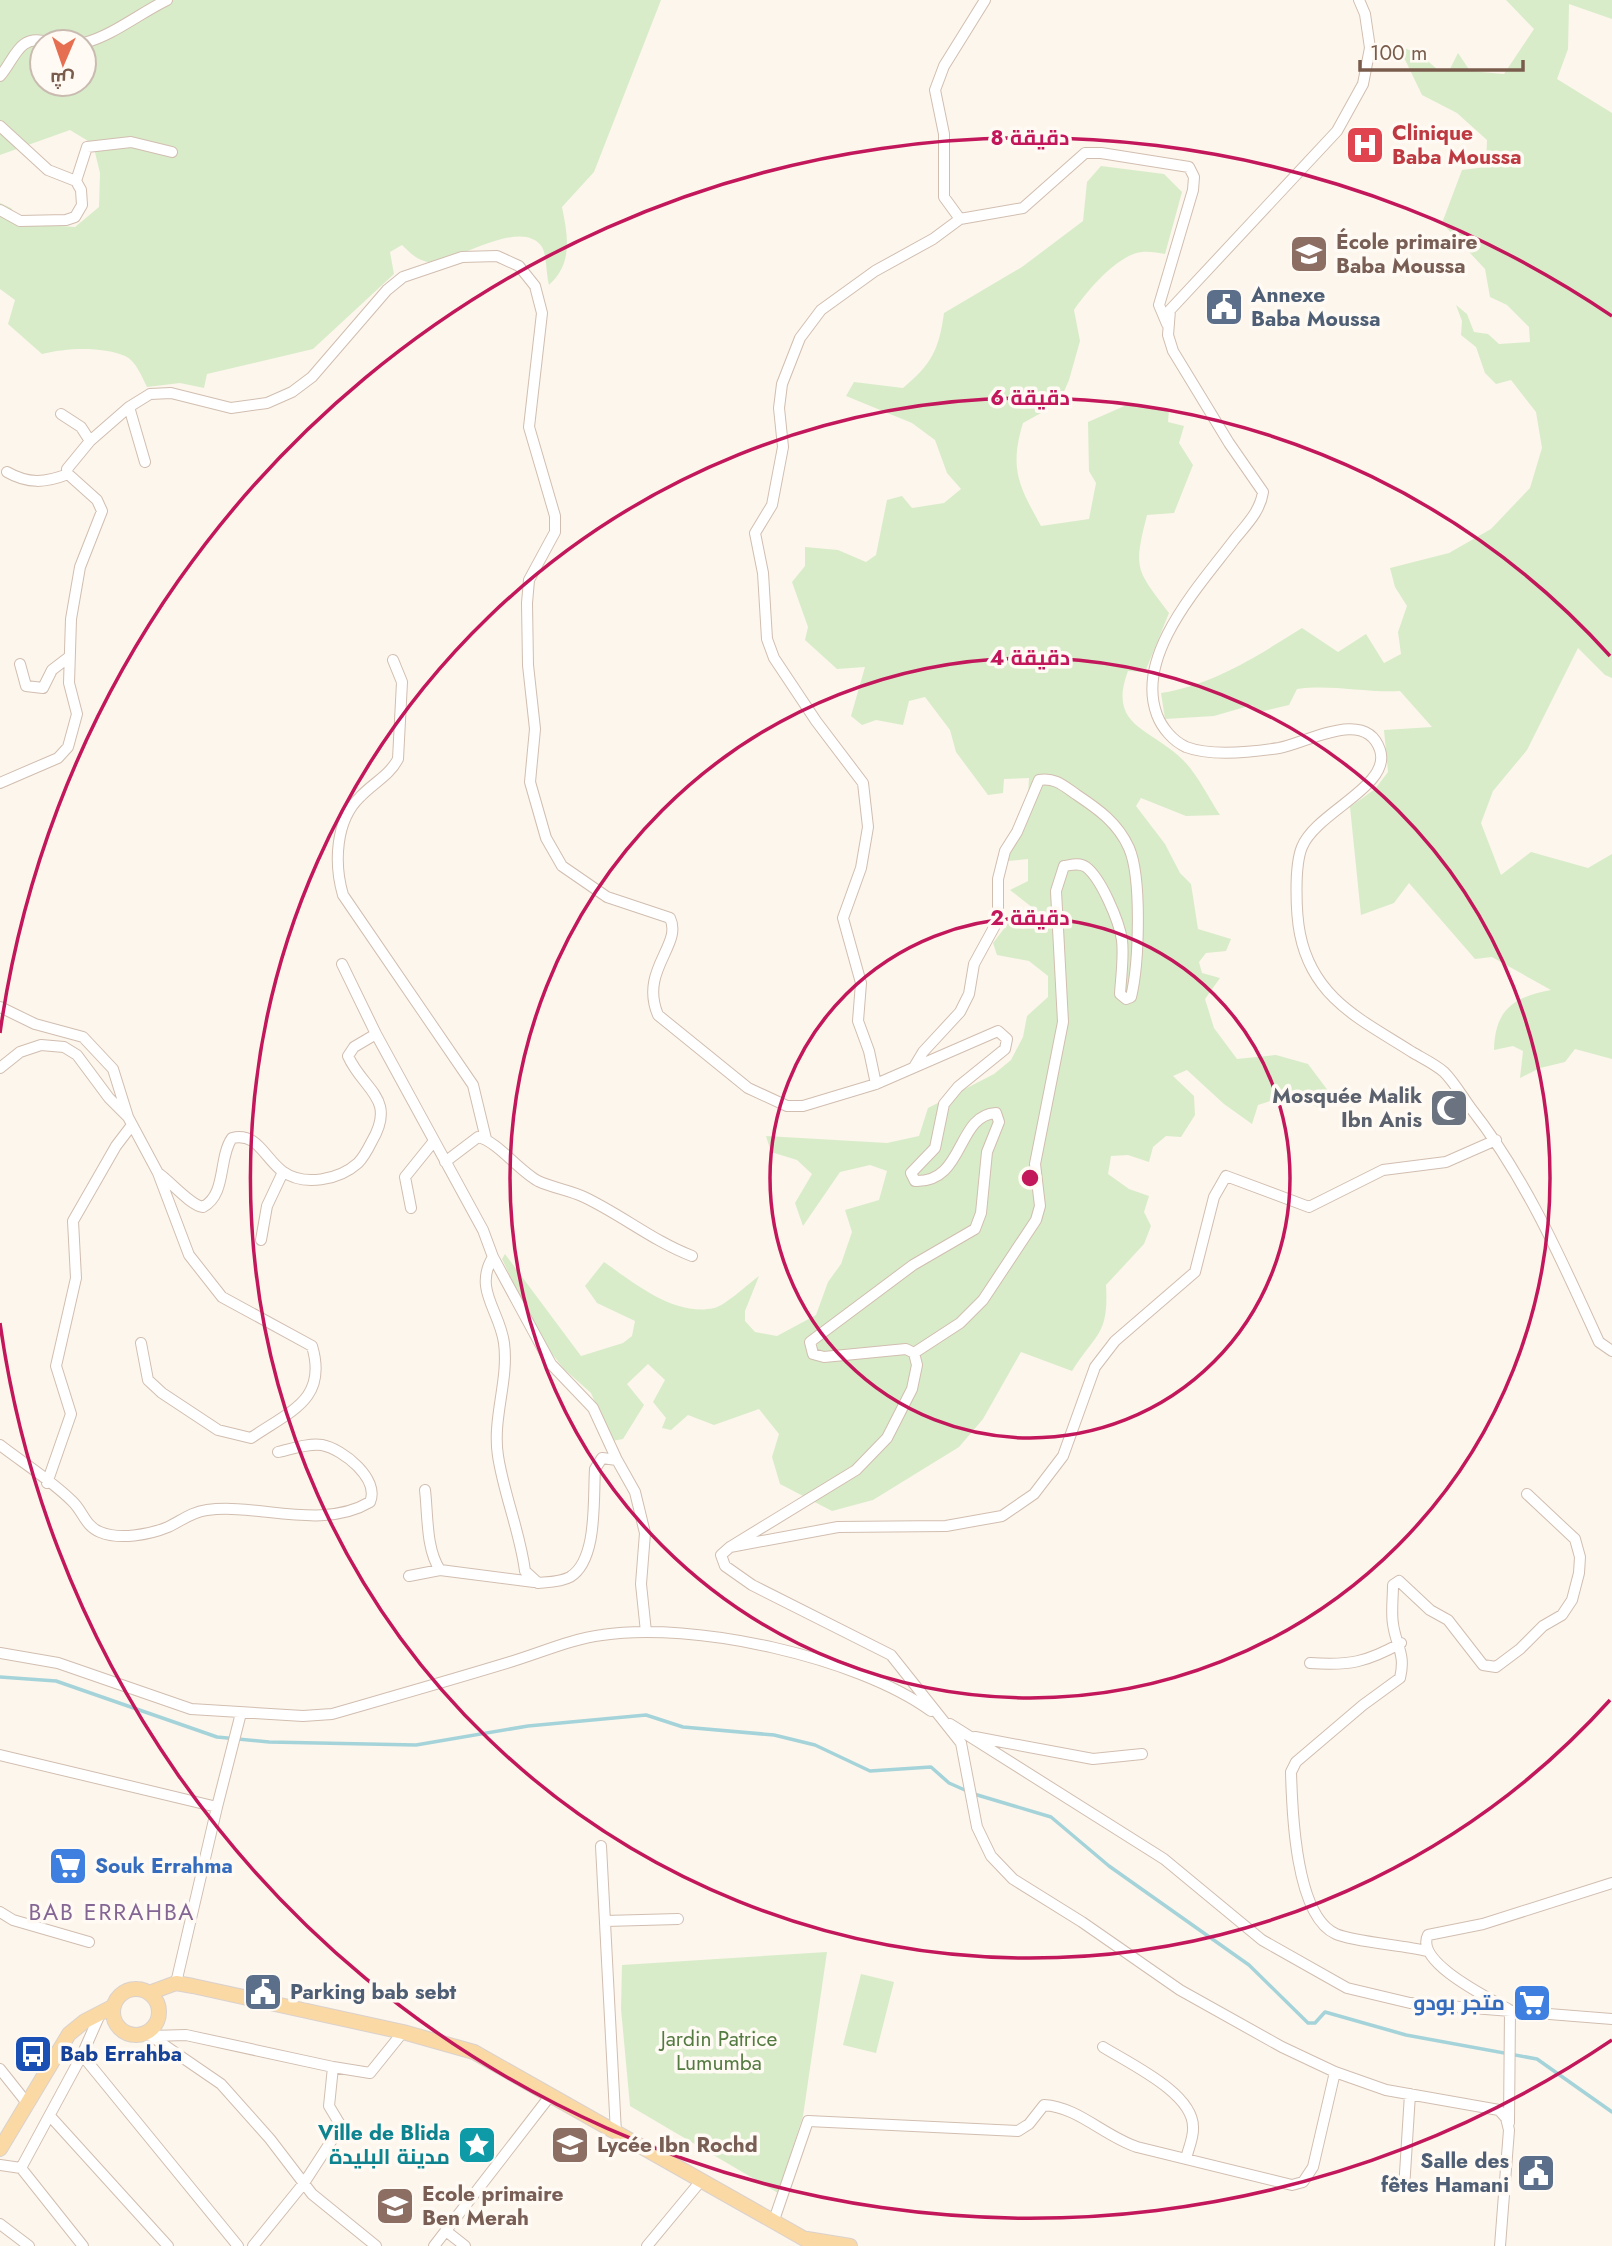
<svg xmlns="http://www.w3.org/2000/svg" width="1612" height="2246" font-family="Jost,Cairo,sans-serif">
  <style>
    .green { fill: #d8ecc9; fill-rule: evenodd }
    .lines { fill: none; stroke-linecap: round; stroke-linejoin: round }
    .stream { stroke: #a5d3da; stroke-width: 3.5 }
    .minor-casing { stroke: #d1beb0; stroke-width: 12 }
    .major-casing { stroke: #dad1cd; stroke-width: 16 }
    .minor { stroke: #fff; stroke-width: 10 }
    .major { stroke: #fbd9a5; stroke-width: 14 }
    .ring { fill: none; stroke: #c2185b; stroke-width: 3.5 }
    .labels { text-anchor: middle; stroke-width: 7; stroke-linejoin: round; paint-order: stroke }
    .health-label { font-size: 21px; font-weight: bold; fill: #be3a42; stroke: #fffaf3; text-anchor: start }
    .education-label { font-size: 21px; font-weight: bold; fill: #785e54; stroke: #fffaf3; text-anchor: start }
    .service-label { font-size: 21px; font-weight: bold; fill: #4e5e75; stroke: #fffaf3; text-anchor: start }
    .worship-label { font-size: 21px; font-weight: bold; fill: #5b616d; stroke: #fffaf3; text-anchor: end }
    .shop-label { font-size: 21px; font-weight: bold; fill: #366cbe; stroke: #fffaf3; text-anchor: start }
    .park-label { font-size: 21px; fill: #537a41; stroke: #fffaf3 }
    .transit-label { font-size: 21px; font-weight: bold; fill: #164399; stroke: #fffaf3; text-anchor: start }
    .culture-label { font-size: 21px; font-weight: bold; fill: #0d838f; stroke: #fffaf3; text-anchor: end }
    .neighbourhood-label { font-size: 23px; letter-spacing: 2px; fill: #846695; stroke: #fffaf3 }
    .centre { fill: #c2185b; stroke: #fffaf3; stroke-width: 3.5 }
    .ring-label { font-size: 21px; text-anchor: middle; font-weight: bold; fill: #c2185b; stroke: #fffaf3; stroke-width: 7; stroke-linejoin: round; paint-order: stroke }
  </style>
  <rect width="100%" height="100%" fill="#fdf6ec"/>
  <path class="green" d="M0,0H661L594,172L562,207C568,237 573,263 549,285C546,274 547,256 542,247C521,216 454,264 429,262C418,261 409,252 402,245L390,252L394,274L313,349L207,374L204,388L180,383L147,387C142,377 136,361 125,356C101,346 66,348 42,354L8,324L15,300L0,289V203L11,208L22,223L75,227L99,207L100,173L93,144L70,130L0,155ZM42,42H84V84H42Z
    M1506,0H1612V19L1569,4L1568,49L1557,79L1612,113V678L1605,675L1578,648L1527,750L1493,791L1481,823L1501,875L1531,852L1588,868L1612,854V1059L1575,1049L1565,1062L1540,1068L1520,1078L1523,1051L1513,1046L1494,1050C1495,1008 1515,997 1551,990L1492,957L1475,959L1409,883L1394,903L1361,915L1350,807L1375,789L1388,772L1384,730L1432,727L1400,691C1365,693 1332,684 1297,689L1289,705L1260,712L1252,705L1214,716L1165,719L1161,693C1215,684 1257,656 1302,628L1338,652L1366,634L1384,663L1401,654L1398,632L1407,606L1395,587L1390,568L1449,553L1491,529L1530,488L1542,448L1536,412L1511,380L1496,384L1485,373L1476,347L1461,335L1462,321L1456,305L1467,314L1474,332L1488,334L1499,344L1530,342L1529,327L1507,305L1490,297L1485,269L1442,223L1462,170L1486,167L1487,140L1457,113L1422,95L1398,45L1422,56L1438,70L1450,69L1458,53L1470,71L1504,74L1534,29Z
    M1101,166L1164,174L1182,192L1165,254C1158,253 1149,251 1142,252C1118,254 1086,292 1074,310L1080,341L1069,380L1059,403L1023,423C1009,469 1019,486 1041,526L1089,519L1096,483L1089,471L1088,422L1129,404L1169,410L1168,422L1184,426L1179,443L1193,465L1174,513L1147,515C1133,570 1136,569 1169,613L1145,672L1128,671C1107,727 1151,728 1183,760C1198,775 1208,797 1220,815L1186,816L1141,798L1136,806L1165,844L1180,873L1191,884L1198,929L1231,939L1226,951L1206,953L1199,962L1202,973L1220,978L1205,999L1214,1028L1237,1059L1276,1055L1308,1064L1329,1092L1327,1110L1286,1096L1258,1105L1252,1124L1224,1104L1187,1070L1173,1076L1194,1096L1195,1115L1181,1137L1166,1136L1153,1147L1149,1162L1128,1155L1111,1156L1108,1174L1129,1189L1149,1196L1144,1212L1151,1226L1144,1244L1106,1285C1109,1335 1096,1333 1072,1371L1021,1352L983,1419L959,1447L873,1500L832,1511L780,1484L772,1457L779,1434L759,1409L714,1425L688,1415L671,1430L662,1428L666,1418L653,1402L665,1380L648,1364L627,1384L644,1405L623,1439L612,1441L591,1393L564,1369L540,1339L502,1259L505,1254L581,1356L623,1343L632,1336L635,1321L597,1303L585,1286L604,1262C634,1283 675,1317 714,1308C725,1306 749,1283 759,1276L745,1311V1321L755,1332L777,1336L816,1315L828,1282L841,1264L852,1232L845,1210L879,1200L887,1171L870,1165L840,1172L803,1226L795,1203L812,1174L797,1160L771,1152L766,1136L887,1143L919,1136L928,1108L994,1074L1011,1060L1023,1037L1027,1016L1048,997V976L1029,961L997,955L993,943L1012,918L1047,927L1042,915L1010,890L1028,881V859L1008,861L1012,831L1027,815L1029,778L1004,779L1003,793L988,795L956,752L950,730L925,697L909,701L903,725L876,720L862,725L851,716L865,667L837,669L805,640L808,627L792,582L805,566V547L838,550L866,562L876,555L887,500L902,496L912,508L944,503L961,489L947,473L935,440L912,423L846,396L854,382L903,388C932,364 939,349 944,313L1022,267L1083,221L1087,182Z
    M827,1952L803,2116L778,2193L630,2106L621,2009L622,1965Z
    M861,1974L894,1982L876,2053L843,2045Z"/>
  <g class="lines">
    <path class="stream" d="M0,1677L56,1681L217,1737L269,1742L416,1745L528,1726L646,1715L683,1727L774,1735L815,1745L870,1771L931,1767L949,1783L967,1791
      M974,1794L1051,1817L1109,1866L1249,1965L1308,2023H1315L1325,2012L1406,2035L1537,2059L1612,2112"/>
    <defs>
      <path id="minor" d="M1359,0L1365,14L1370,48L1363,84L1337,131L1170,310L1168,335L1173,351L1229,443L1263,492C1260,512 1246,525 1234,540C1201,584 1134,655 1157,715C1162,728 1173,741 1186,747C1212,757 1253,752 1279,748C1307,743 1366,707 1380,750C1392,786 1316,812 1302,847C1294,866 1296,914 1300,934C1313,999 1362,1020 1412,1052C1422,1058 1435,1064 1444,1072C1454,1082 1462,1096 1470,1107C1526,1178 1562,1261 1599,1342L1612,1351
        M84,43C112,36 140,13 167,0
        M0,76C15,59 19,33 47,42
        M0,126L48,170L76,181L81,190L82,205L75,217L66,220L20,221L0,210
        M76,181L87,147L131,142L172,152
        M960,219L944,197V134L935,90L944,66L985,0
        M129,407L145,462
        M61,414L81,427L90,441
        M7,472C28,484 45,483 68,474
        M393,660L402,682L398,759C389,776 373,783 360,797C335,821 334,864 343,895L473,1085L486,1139
        M20,664L26,686L43,688L52,670L69,657
        M0,783L58,758L68,747L77,714L69,683L71,619L80,567L102,511L97,500L68,474L67,469L90,441L129,407L150,394L171,393L231,408L267,403L292,392L312,377L387,290L403,277L462,257L497,256L519,266L535,286L542,313L529,427L555,516V532L529,580L527,603L528,665L535,729L530,782L546,838L562,866L607,897L670,918C683,945 639,970 658,1015L748,1088L787,1106H803L876,1084L998,1031L1007,1039L1005,1049L958,1087L944,1104L935,1148L911,1173L915,1181C965,1183 956,1115 996,1113L999,1122L987,1152L981,1213L975,1229L913,1265L810,1342L813,1354L824,1357L906,1349L914,1353L917,1365L912,1389L887,1438L856,1470L730,1547
        M342,964L376,1034L483,1230L493,1257L551,1364L593,1408L617,1460
        M0,1007L35,1024L83,1037L113,1069L128,1117
        M914,1067L923,1052L960,1012L969,994L974,964L998,920V879L1005,851L1017,832L1039,780C1055,777 1064,786 1077,795C1098,809 1118,823 1129,848C1142,878 1139,964 1131,997L1126,999L1120,994C1121,977 1124,957 1122,940C1119,921 1101,878 1086,867C1079,862 1071,865 1064,866L1056,891L1063,1022L1035,1164L1040,1206L1036,1220L983,1300L960,1323L914,1353
        M0,1068L20,1052L41,1045L64,1047L77,1055L109,1098L128,1117L158,1173L189,1255L222,1297L312,1346C328,1400 290,1411 251,1438L218,1430L162,1393L148,1380L141,1343
        M876,1084L869,1051L858,1021L861,983L843,918L861,868L868,827L863,783L816,721L774,658L767,639L763,573L755,533L772,505L783,447L779,408L782,384L800,338L821,310L875,271L933,239L960,219L1023,208L1085,153H1101L1189,167L1194,177L1193,190L1159,305L1167,324
        M1496,1140L1446,1162L1383,1170L1309,1207L1226,1176L1214,1197L1195,1272L1115,1341L1095,1367L1063,1456L1034,1494L1002,1516L946,1526L838,1527L730,1547L721,1555L725,1566L752,1585L891,1655L961,1743L977,1827L991,1856L1013,1879L1082,1922L1180,1990L1282,2047L1335,2072L1386,2090L1499,2110L1506,2118L1509,2130L1500,2246
        M445,1162L478,1137C497,1141 519,1171 538,1181C553,1188 569,1190 584,1197C622,1215 653,1241 692,1256
        M158,1173C170,1181 191,1206 203,1207C227,1194 218,1158 232,1138C257,1132 264,1157 282,1171C304,1187 339,1180 358,1163C364,1157 368,1149 372,1141C397,1098 363,1090 348,1056L354,1047L376,1034
        M411,1208L405,1177L434,1141
        M261,1240L267,1206L283,1172
        M493,1257C473,1289 500,1311 504,1343C509,1381 492,1418 498,1456C504,1495 520,1532 525,1571L538,1583C549,1582 561,1582 570,1577C598,1560 593,1499 595,1469L602,1458L617,1460L635,1492L645,1533L641,1584L646,1632
        M0,1445C23,1463 51,1480 72,1501C83,1511 85,1526 100,1532C119,1540 149,1535 168,1527C181,1521 191,1512 207,1510C259,1503 321,1531 370,1502C380,1479 343,1449 322,1445C308,1443 292,1449 278,1452
        M47,1483L71,1414L56,1366L76,1278L73,1221L116,1146L132,1125
        M425,1490C428,1516 426,1549 440,1570
        M409,1576L440,1570L534,1582
        M0,1653L58,1663L191,1709L303,1716L332,1714C391,1697 451,1680 510,1662C540,1653 571,1639 602,1635C693,1621 857,1657 931,1711
        M1310,1663C1349,1666 1367,1662 1401,1643
        M950,1724L1164,1859L1262,1940L1347,1988L1410,2003L1612,2019
        M975,1737L1093,1759L1142,1754
        M0,1755L217,1807L176,1983
        M217,1807L241,1713
        M601,1846L616,2133
        M0,1912L13,1920L89,1942
        M605,1921L678,1919
        M1427,1951C1403,1945 1354,1942 1336,1934C1295,1916 1292,1810 1291,1772L1296,1762L1363,1705L1400,1678C1406,1654 1396,1646 1393,1624C1391,1612 1393,1598 1393,1585L1399,1581L1430,1610L1448,1620L1483,1665L1496,1667L1520,1649L1543,1626L1562,1615L1572,1600L1579,1573L1580,1557L1575,1539L1527,1494
        M1508,2009C1489,1998 1414,1962 1428,1935L1483,1924L1612,1883
        M143,2034L151,2036L221,2084L270,2139L312,2194L376,2246
        M151,2036L186,2035L333,2067L329,2106L341,2126L304,2183L253,2246
        M1103,2047C1130,2064 1193,2093 1193,2127C1194,2137 1188,2149 1186,2159
        M82,2055L238,2246
        M333,2067L370,2073L403,2032
        M0,2069L27,2103
        M50,2116L168,2246
        M1509,2123L1510,2010
        M0,2165L21,2168L82,2055L101,2012
        M21,2168L83,2246
        M1404,2189L1410,2094
        M774,2220L808,2121L1018,2131L1029,2124L1044,2105C1078,2107 1104,2136 1137,2147L1292,2185L1303,2182L1313,2167L1335,2072
        M0,2224L29,2246
        M446,2231L465,2246
        M434,2246L550,2096
        M647,2246L700,2182"/>
      <path id="major" d="M113 2012a23 23 0 1 1 46 0a23 23 0 1 1-46 0Z
        M149,1993L176,1983L193,1986L403,2032L474,2052L817,2246
        M0,2149L69,2034L85,2021L114,2006
        M807,2239L850,2246"/>
    </defs>
    <use href="#minor" class="minor-casing"/>
    <use href="#major" class="major-casing"/>
    <use href="#minor" class="minor"/>
    <use href="#major" class="major"/>
  </g>
  <g class="ring">
    <circle cx="1030" cy="1178" r="260"/>
    <circle cx="1030" cy="1178" r="520"/>
    <path d="M1610 1700A780 780 0 1 1 1610 656"/>
    <path d="M1612 2040A1040 1040 0 0 1 0 1323M0 1033A1040 1040 0 0 1 1612 316"/>
  </g>
  <defs>
    <symbol id="hospital-square" viewBox="-11 -11 22 22"><rect x="-9" y="-9" width="18" height="18" rx="4" fill="#e0444e" stroke="#fffaf3"/><path d="M-5-5h3v3.5h4V-5h3V5h-3V1.5h-4V5h-3Z" fill="#fff"/></symbol>
    <symbol id="school-square" viewBox="-11 -11 22 22"><rect x="-9" y="-9" width="18" height="18" rx="4" fill="#8d6e63" stroke="#fffaf3"/><path d="M0-5L7-2L0 1L-7-2ZM-4 1L0 2.5L4 1V4Q0 6-4 4Z" fill="#fff"/></symbol>
    <symbol id="civic-square" viewBox="-11 -11 22 22"><rect x="-9" y="-9" width="18" height="18" rx="4" fill="#5c6f8a" stroke="#fffaf3"/><path d="M-.6-6.5H3V-4.5H.6V-3L4-1V1h2V6H-6V1h2V-1L-.6-3ZM-1.2 2.5V6h2.4V2.5Z" fill="#fff"/></symbol>
    <symbol id="mosque-square" viewBox="-11 -11 22 22"><rect x="-9" y="-9" width="18" height="18" rx="4" fill="#6b7280" stroke="#fffaf3"/><path d="M3.5-4.9A6 6 0 1 0 3.5 4.9A5 5 0 1 1 3.5-4.9Z" fill="#fff"/></symbol>
    <symbol id="supermarket-square" viewBox="-11 -11 22 22"><rect x="-9" y="-9" width="18" height="18" rx="4" fill="#3f7fe0" stroke="#fffaf3"/><path d="M-6-5.5h2.5l.6 2H6L4.5 2H-2.5L-4.4-4H-6ZM-1.5 3.2a1.3 1.3 0 1 0 .1 0ZM3 3.2a1.3 1.3 0 1 0 .1 0Z" fill="#fff"/></symbol>
    <symbol id="bus-square" viewBox="-11 -11 22 22"><rect x="-9" y="-9" width="18" height="18" rx="4" fill="#1a4fb4" stroke="#fffaf3"/><path d="M-5-6H5V4H4V6H2V4H-2V6H-4V4H-5ZM-3.5-4V0h7V-4ZM-3.5 1.2v1.5H-2V1.2ZM2 1.2v1.5H3.5V1.2Z" fill="#fff"/></symbol>
    <symbol id="sight-square" viewBox="-11 -11 22 22"><rect x="-9" y="-9" width="18" height="18" rx="4" fill="#0f9aa8" stroke="#fffaf3"/><path d="M0-6L1.8-2.2L6-1.7L2.9 1.2L3.7 5.4L0 3.3L-3.7 5.4L-2.9 1.2L-6-1.7L-1.8-2.2Z" fill="#fff"/></symbol>
  </defs>
  <g fill-rule="evenodd">
    <use href="#hospital-square" x="1343" y="123" width="44" height="44"/>
    <use href="#school-square" x="1287" y="232" width="44" height="44"/>
    <use href="#civic-square" x="1202" y="285" width="44" height="44"/>
    <use href="#mosque-square" x="1427" y="1086" width="44" height="44"/>
    <use href="#supermarket-square" x="46" y="1844" width="44" height="44"/>
    <use href="#civic-square" x="241" y="1970" width="44" height="44"/>
    <use href="#supermarket-square" x="1510" y="1981" width="44" height="44"/>
    <use href="#bus-square" x="11" y="2032" width="44" height="44"/>
    <use href="#sight-square" x="455" y="2123" width="44" height="44"/>
    <use href="#school-square" x="548" y="2123" width="44" height="44"/>
    <use href="#civic-square" x="1514" y="2151" width="44" height="44"/>
    <use href="#school-square" x="373" y="2184" width="44" height="44"/>
  </g>
  <g class="labels">
    <g class="health-label">
      <text x="1392" y="140">Clinique<tspan x="1392" dy="24">Baba Moussa</tspan></text>
    </g>
    <g class="education-label">
      <text x="1336" y="249">École primaire<tspan x="1336" dy="24">Baba Moussa</tspan></text>
      <text x="597" y="2152">Lycée Ibn Rochd</text>
      <text x="422" y="2201">Ecole primaire<tspan x="422" dy="24">Ben Merah</tspan></text>
    </g>
    <g class="service-label">
      <text x="1251" y="302">Annexe<tspan x="1251" dy="24">Baba Moussa</tspan></text>
      <text x="290" y="1999">Parking bab sebt</text>
      <text x="1509" y="2168" text-anchor="end">Salle des<tspan x="1509" dy="24">fêtes Hamani</tspan></text>
    </g>
    <g class="worship-label">
      <text x="1422" y="1103">Mosquée Malik<tspan x="1422" dy="24">Ibn Anis</tspan></text>
    </g>
    <g class="shop-label">
      <text x="95" y="1873">Souk Errahma</text>
      <text x="1505" y="2010" text-anchor="end">متجر بودو</text>
    </g>
    <g class="park-label">
      <text x="719" y="2046">Jardin Patrice<tspan x="719" dy="24">Lumumba</tspan></text>
    </g>
    <g class="transit-label">
      <text x="60" y="2061">Bab Errahba</text>
    </g>
    <g class="culture-label">
      <text x="450" y="2140">Ville de Blida<tspan x="450" dy="24">مدينة البليدة</tspan></text>
    </g>
    <g class="neighbourhood-label">
      <text x="112" y="1920">BAB ERRAHBA</text>
    </g>
  </g>
  <circle cx="1030" cy="1178" r="10" class="centre"/>
  <g class="ring-label">
    <text x="1030" y="145">8 دقيقة</text>
    <text x="1030" y="405">6 دقيقة</text>
    <text x="1030" y="665">4 دقيقة</text>
    <text x="1030" y="925">2 دقيقة</text>
  </g>
  <g transform="translate(63 63) rotate(182)"><circle r="33" fill="#fffaf3" stroke="#cabbb1" stroke-width="2"/>
  <path d="M0-5L12 26L0 18L-12 26Z" fill="#e76f51"/>
  <text y="-10" font-size="19" font-weight="bold" text-anchor="middle" fill="#7a5c4d">ش</text>
  </g>
  <path d="M1360 60v10h163v-10" fill="none" stroke="#7a5c4d" stroke-width="3.5"/>
  <text x="1370" y="60" font-size="21" fill="#7a5c4d" stroke="#fffaf3" stroke-width="5" paint-order="stroke">100 m</text>
</svg>
